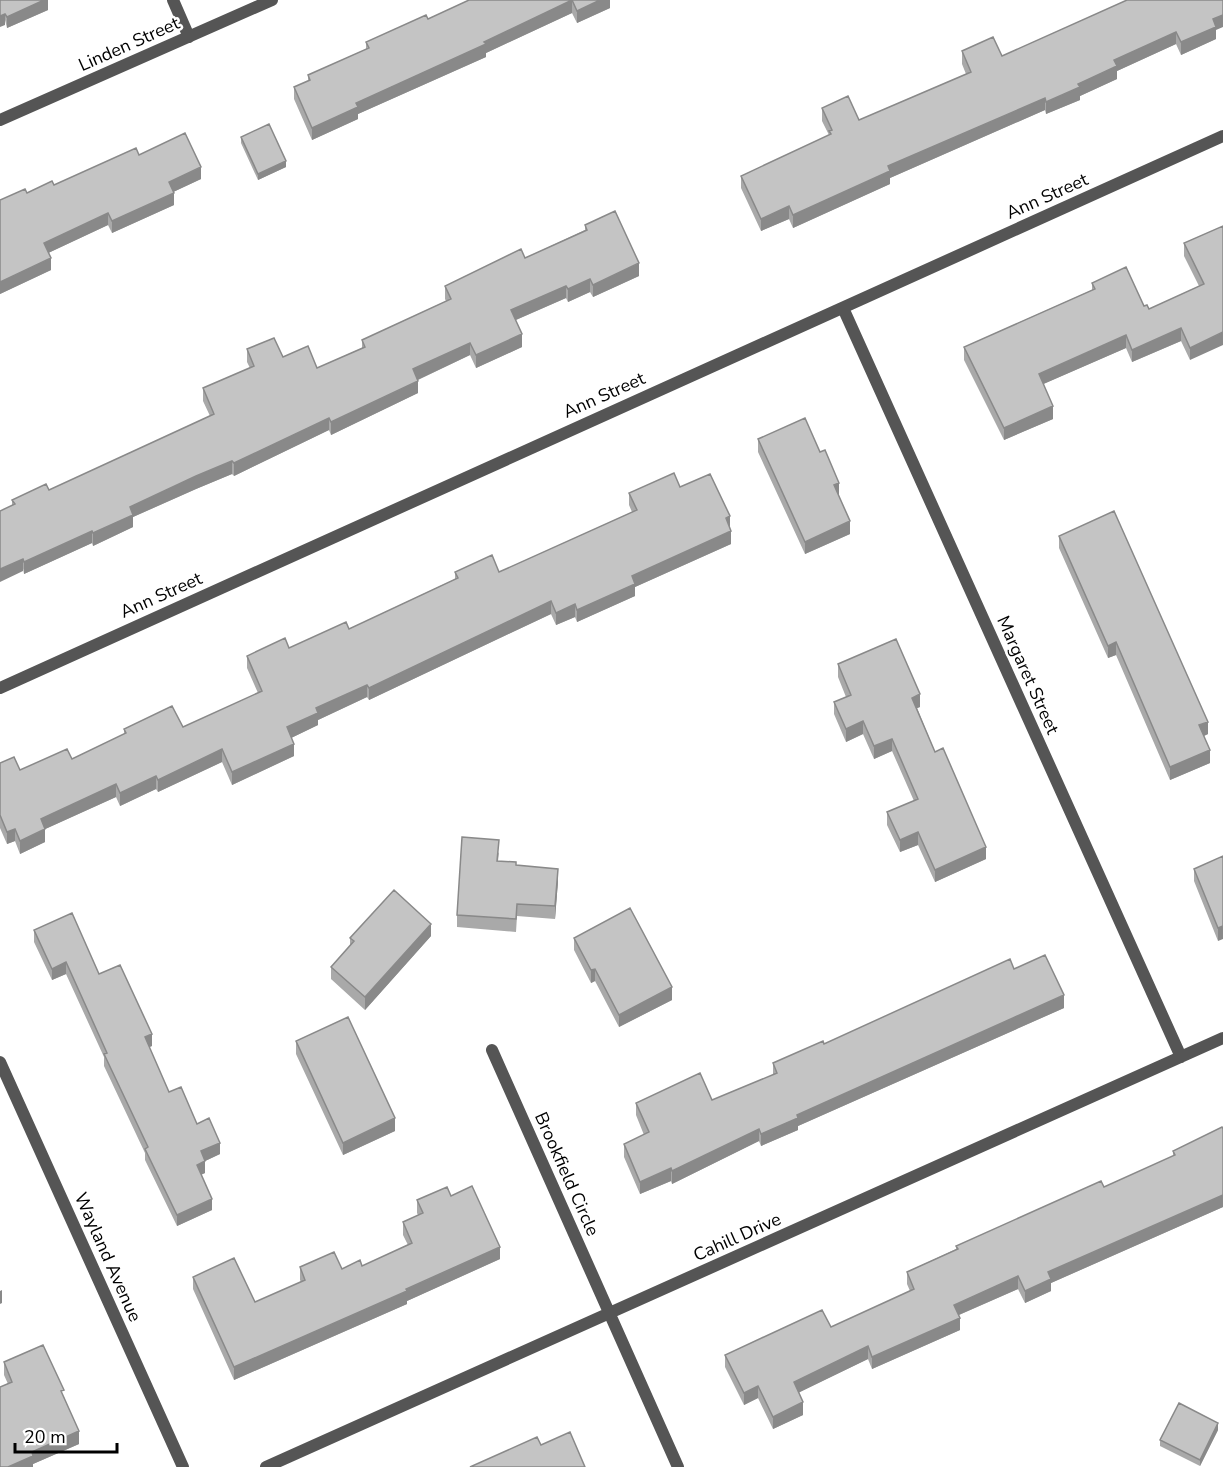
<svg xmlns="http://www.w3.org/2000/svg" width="1223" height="1467" font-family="'Nunito Sans',sans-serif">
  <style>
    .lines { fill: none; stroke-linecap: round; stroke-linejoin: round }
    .minor { stroke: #555; stroke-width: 12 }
    .wall { fill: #a9a9a9 }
    .shaded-wall { fill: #898989 }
    .building { fill: #c4c4c4; stroke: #898989; stroke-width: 1.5 }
    .labels { text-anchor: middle; stroke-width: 5; stroke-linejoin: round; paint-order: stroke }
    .street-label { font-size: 18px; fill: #000; stroke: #fff }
  </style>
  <rect width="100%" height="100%" fill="#fff"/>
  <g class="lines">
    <path class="minor" d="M173,0L189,37
      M0,120L272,0
      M843,308L1181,1057
      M0,688L1223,136
      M492,1050L678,1467
      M0,1062L183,1467
      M266,1467L1223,1038"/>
  </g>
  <path class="wall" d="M0,0H48V10L7,28Z
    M469,0H610V8L577,23L572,13L486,53V57L358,114V119L312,140L294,99V87L308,81V75L366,49V42L428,19Z
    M1127,0L1216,30V39L1181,55L1176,44L1117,71V79L1080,96V100L1046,114L1045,110L890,178V184L793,228L789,219L761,231L741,188V176L829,135L822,121V108L859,120L966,74L962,64V51L1002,56Z
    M241,137L286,167L258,180L241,143Z
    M139,155L201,179L173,192L174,205L112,233L108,225L48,253L51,270L0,294V200L54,185Z
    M585,225L639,276L593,297L590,292L568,302L566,298L516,320L522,347L476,368L470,355L418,380V393L331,435L329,430L234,476L232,474L196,489L133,517V527L93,546L92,543L24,574L12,505V500L49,490L210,416L203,401V388L250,368L247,362V349L283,357L317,368L362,348V340L446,301L445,299V286L525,258L585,230Z
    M1223,226L1190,360L1181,341L1132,362L1126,348L1043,384L1053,419L1004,440L964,360V347L1092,290V283L1144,306L1149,309L1199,286L1184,256V243Z
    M758,439L820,452L839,496L850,534L805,554L758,452Z
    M680,487L730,528L731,544L635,587V596L577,622L575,617L556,625L551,614L369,700L367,697L318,720V725L291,738L294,756L232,785L222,762L158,792L156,789L120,806L116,797L45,829V842L20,854L15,841L7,844L0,828V763L20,770L72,759L124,734V729L183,727L258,693L247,668V656L289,648L349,629L455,579V572H499L632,512L629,505V493Z
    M1059,536L1208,734L1204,736L1210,763L1170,780L1116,655L1108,658L1059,548Z
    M838,664L920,707L917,708L935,752L986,859L935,882L918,845L900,852L887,825V812L914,801L892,751L874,759L863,734L846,742L834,714V702L846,697L838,677Z
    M499,852L498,861L516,865L558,881L555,919L517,916L516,932L457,927V915Z
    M1223,856L1218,941L1194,881V869Z
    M34,930L99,974L152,1046L149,1047L169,1092L197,1124L220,1154L205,1161V1173L201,1175L212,1210L177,1226L145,1160V1153L104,1066V1057L66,974L52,980L34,942Z
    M431,936L365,1010L331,979V967L350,946V938Z
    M574,938L672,1000L619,1027L595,981L591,983L574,950Z
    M1014,969L1064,1008L798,1126V1130L761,1146L759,1141L672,1184L671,1181L640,1194L624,1157V1144L644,1135L636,1115V1103L712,1100L773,1075V1063L824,1044Z
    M296,1041L395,1131L343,1155L296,1054Z
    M1223,1129V1207L1051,1283V1291L1025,1303L1018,1289L959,1315L960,1330L872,1369L868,1359L799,1392L803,1415L773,1429L758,1398L744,1405L725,1367V1355L831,1327L910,1291L907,1284V1272L956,1249V1246L1104,1187L1173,1156V1151Z
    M451,1196L500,1259L407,1301V1304L234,1380L193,1289V1277L255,1302L301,1282L300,1280V1267L342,1269L362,1266L408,1245L403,1235V1222L418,1215L417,1213V1200Z
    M4,1362L64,1397L79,1444L33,1464V1467L8,1384L4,1375Z
    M1218,1430L1200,1466L1160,1446V1440Z"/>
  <path class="shaded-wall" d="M44,0H48V10L7,28V17Z
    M572,0V13L486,53V57L358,114V119L312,140V128L356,103Z
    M600,0H610V8L577,23V11Z
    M5,14V25L0,27V16Z
    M1223,15V27L1216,30V39L1181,55V42L1213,19Z
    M1176,32V44L1117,71V79L1080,96V100L1046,114V102L1114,60Z
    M1045,98V110L890,178V184L793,228V215L888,166Z
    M286,161V167L258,180V174Z
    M201,167V179L169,194V182Z
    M174,193V205L112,233V221Z
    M789,206V219L761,231V219Z
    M108,213V225L44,255V243Z
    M51,258V270L0,294V282Z
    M639,263V276L593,297V285Z
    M590,279V292L568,302V289Z
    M566,286V298L511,322V310Z
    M1181,328V341L1132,362V350Z
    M1223,332V345L1190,360V348Z
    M522,334V347L476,368V355Z
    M1126,335V348L1039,386V374Z
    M470,343V355L413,382V369Z
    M418,381V393L331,435V422Z
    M1053,406V419L1004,440V428Z
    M329,418V430L234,476V463Z
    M232,461V474L196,489L133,517V527L93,546V533L130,507L196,476Z
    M839,483V496L834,485Z
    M730,516V529L726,518Z
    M850,521V534L805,554V542Z
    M92,531V543L24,574V562Z
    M731,531V544L635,587V596L577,622V610L632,576Z
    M23,559V571L0,582V569Z
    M551,601V614L369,700V688Z
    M575,604V617L556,625V613Z
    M1116,642V655L1108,658V646Z
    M367,685V697L318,720V725L287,740V727L316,708Z
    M920,694V707L912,710V698Z
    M863,721V734L846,742V729Z
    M1208,722V734L1199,738V725Z
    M892,739V751L874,759V746Z
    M294,744V756L232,785V772Z
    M222,749V762L158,792V780Z
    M1210,750V763L1170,780V767Z
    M156,776V789L120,806V793Z
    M116,784V797L41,831V819Z
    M15,829V841L7,844V832Z
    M45,829V842L20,854V841Z
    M918,832V845L900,852V840Z
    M986,847V859L935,882V870Z
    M558,869V881L555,919V906Z
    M431,924V936L365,1010V997Z
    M1223,926V939L1218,941V928Z
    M66,962V974L52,980V969Z
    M595,969V981L591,983V970Z
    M672,987V1000L619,1027V1015Z
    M1064,995V1008L798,1126V1130L761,1146V1134L797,1115Z
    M152,1034V1046L145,1049V1037Z
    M395,1118V1131L343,1155V1143Z
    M759,1129V1141L672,1184V1171Z
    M220,1143V1154L201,1163V1151Z
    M205,1161V1173L197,1176V1165Z
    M671,1168V1181L640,1194V1182Z
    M1223,1195V1207L1051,1283V1291L1025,1303V1291L1048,1272Z
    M212,1199V1210L177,1226V1215Z
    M500,1247V1259L407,1301V1304L234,1380V1367Z
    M1018,1276V1289L954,1317V1305Z
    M2,1290V1303L0,1304V1291Z
    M960,1318V1330L872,1369V1357Z
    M868,1346V1359L794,1395V1382Z
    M758,1386V1398L744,1405V1393Z
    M803,1402V1415L773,1429V1417Z
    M1218,1423V1430L1200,1466V1460Z
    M79,1431V1444L33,1464V1467H8L32,1452Z"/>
  <path class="building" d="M0,0H44L7,17L5,14L0,16Z
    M469,0H600L577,11L572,0L484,42L486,44L356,103L358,107L312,128L294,87L310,80L308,75L369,48L366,42L426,15L428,19Z
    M1127,0H1223V15L1213,19L1216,27L1181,42L1176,32L1114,60L1117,66L1078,84L1080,87L1046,102L1045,98L888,166L890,171L793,215L789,206L761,219L741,176L831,134L829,131L832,130L822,108L848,96L859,120L971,72L962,51L993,37L1002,56Z
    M269,124L286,161L258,174L241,137Z
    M185,133L201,167L169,182L174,193L112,221L108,213L44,243L51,258L0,282V200L25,189L27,193L52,181L54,185L136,148L139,155Z
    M615,211L639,263L593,285L590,279L568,289L566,286L511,310L522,334L476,355L470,343L413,369L418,381L331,422L329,418L234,463L232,461L196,476L130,507L133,515L93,533L92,531L24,562L23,559L0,569V511L15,504L12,500L46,484L49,490L214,414L203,388L254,366L247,349L274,338L283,357L308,346L317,368L365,347L362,340L451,299L445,286L521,249L525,258L587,230L585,225Z
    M1223,226V332L1190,348L1181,328L1132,350L1126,335L1039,374L1053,406L1004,428L964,347L1095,289L1092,283L1126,267L1144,306L1147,305L1149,309L1204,284L1184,243Z
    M805,418L820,452L825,450L839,483L834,485L850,521L805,542L758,439Z
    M674,473L680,487L710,474L730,516L726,518L731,531L632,576L635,584L577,610L575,604L556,613L551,601L369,688L367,685L316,708L318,713L287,727L294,744L232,772L222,749L158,780L156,776L120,793L116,784L41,819L45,829L20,841L15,829L7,832L0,815V763L14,757L20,770L67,749L72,759L126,733L124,729L172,706L183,727L262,691L247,656L285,638L289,648L346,622L349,629L458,578L455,572L492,555L499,572L637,510L629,493Z
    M1114,511L1208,722L1199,725L1210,750L1170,767L1116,642L1108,646L1059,536Z
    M896,639L920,694L912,698L935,752L943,748L986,847L935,870L918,832L900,840L887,812L918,799L892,739L874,746L863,721L846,729L834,702L851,695L838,664Z
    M462,837L499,840L497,861L516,862V865L558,869L555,906L517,904L516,919L457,915Z
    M1223,856V926L1218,928L1194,869Z
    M394,890L431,924L365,997L331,967L354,941L350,938Z
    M630,908L672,987L619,1015L595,969L591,970L574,938Z
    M72,913L99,974L120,965L152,1034L145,1037L169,1092L181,1087L197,1124L209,1118L220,1143L201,1151L205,1161L197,1165L212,1199L177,1215L145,1149L148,1147L104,1054L107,1053L66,962L52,969L34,930Z
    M1045,955L1064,995L797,1115L798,1118L761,1134L759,1129L672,1171L671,1168L640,1182L624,1144L649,1132L636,1103L700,1073L712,1100L777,1073L773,1063L823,1041L824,1044L1010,959L1014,969Z
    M348,1017L395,1118L343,1143L296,1041Z
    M1222,1127L1223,1129V1195L1048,1272L1051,1279L1025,1291L1018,1276L954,1305L960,1318L872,1357L868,1346L794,1382L803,1402L773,1417L758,1386L744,1393L725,1355L822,1310L831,1327L914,1289L907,1272L958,1249L956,1246L1101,1181L1104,1187L1175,1155L1173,1151Z
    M472,1186L500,1247L406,1289L407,1291L234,1367L193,1277L234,1258L255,1302L305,1280L300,1267L334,1252L342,1269L360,1260L362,1266L412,1243L403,1222L423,1213L417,1200L447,1187L451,1196Z
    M43,1345L64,1390L61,1391L79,1431L32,1452L33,1456L8,1467H0V1387L12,1382L4,1362Z
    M1179,1403L1218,1423L1200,1460L1160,1440Z
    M570,1432L585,1467H470L537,1437L541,1445Z"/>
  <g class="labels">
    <g class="street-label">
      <text transform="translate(129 44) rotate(-24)" y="6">Linden Street</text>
      <text transform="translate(1047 196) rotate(-24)" y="6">Ann Street</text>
      <text transform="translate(604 395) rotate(-24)" y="6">Ann Street</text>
      <text transform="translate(161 595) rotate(-24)" y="6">Ann Street</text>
      <text transform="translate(1028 675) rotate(66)" y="6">Margaret Street</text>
      <text transform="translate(567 1174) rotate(66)" y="6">Brookfield Circle</text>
      <text transform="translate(737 1237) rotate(-24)" y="6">Cahill Drive</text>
      <text transform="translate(108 1257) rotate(66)" y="6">Wayland Avenue</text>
    </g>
  </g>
  <path d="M15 1443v9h102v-9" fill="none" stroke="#000000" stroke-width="3"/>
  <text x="24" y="1443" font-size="18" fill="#000000" stroke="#ffffff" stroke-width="4.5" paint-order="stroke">20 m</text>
</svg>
